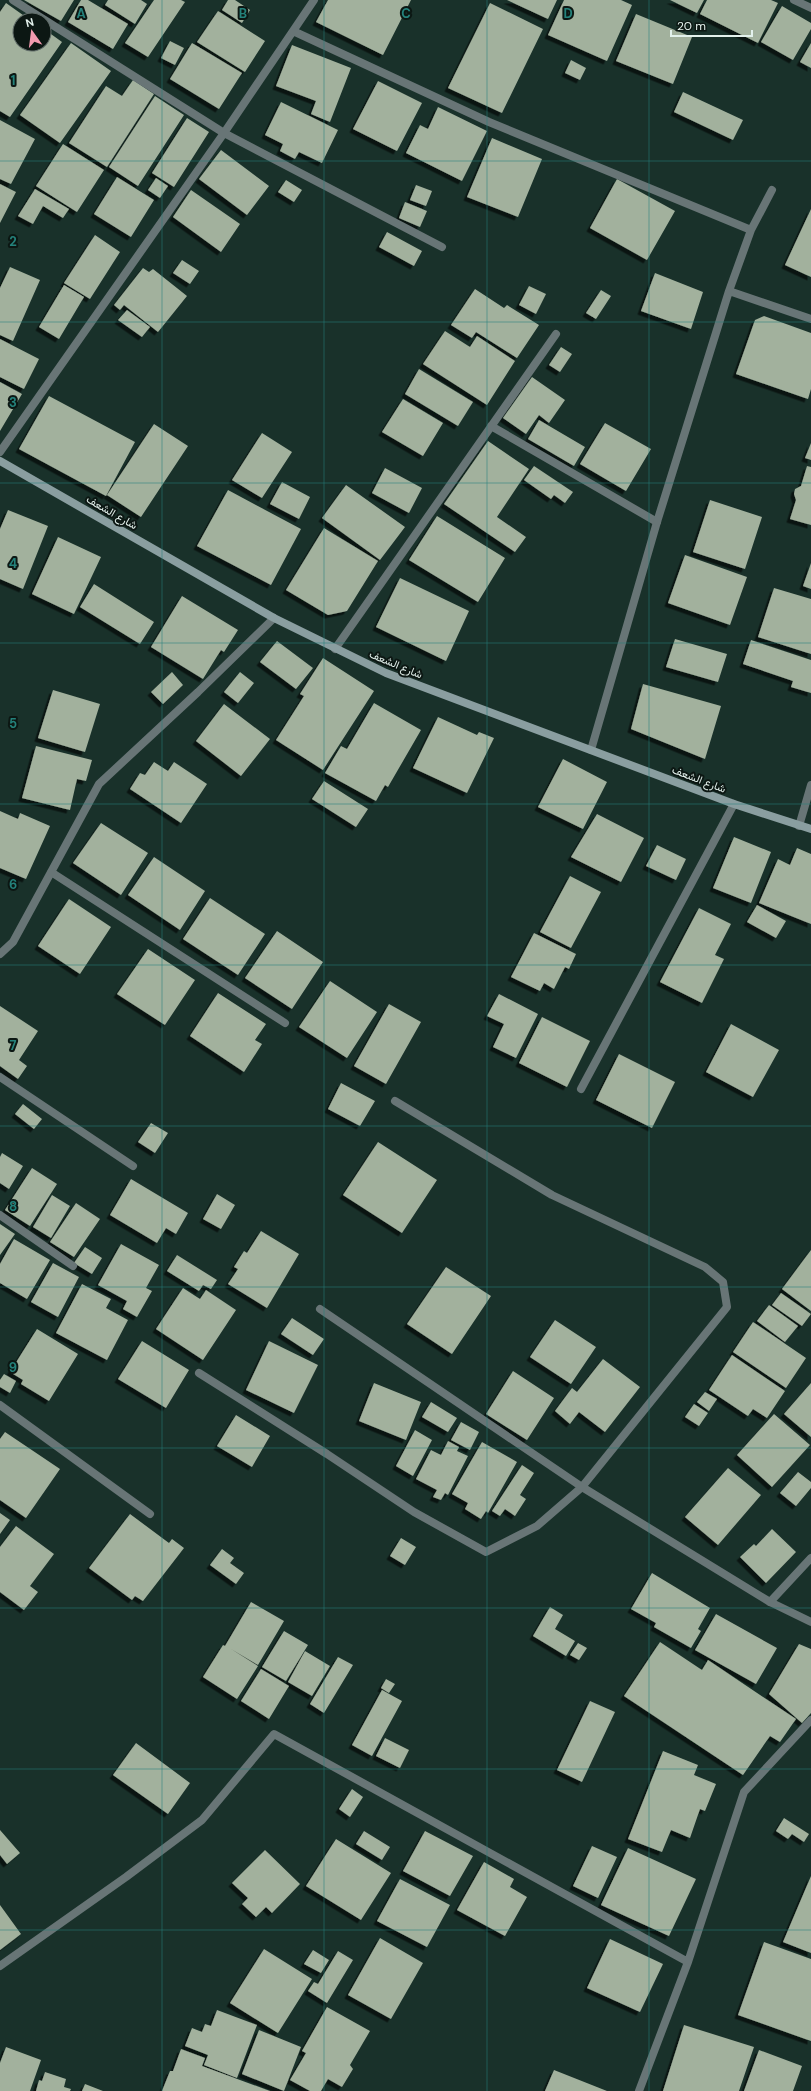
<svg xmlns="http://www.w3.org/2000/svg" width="811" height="2091" font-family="'DM Sans',Vazirmatn,sans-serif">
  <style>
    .building { fill: #a2b19d; filter: url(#shadow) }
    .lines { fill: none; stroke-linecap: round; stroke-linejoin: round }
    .lane { stroke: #687576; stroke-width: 8 }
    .street { stroke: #687576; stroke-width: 8 }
    .secondary { stroke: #8a9ea0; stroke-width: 8 }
    .grid { fill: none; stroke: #24827b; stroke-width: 1; stroke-opacity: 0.55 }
    .labels { text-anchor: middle; stroke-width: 4; stroke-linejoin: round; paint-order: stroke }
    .street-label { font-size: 11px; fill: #e3f1ec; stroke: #0c1713 }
    .grid-label { font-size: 13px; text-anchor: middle; font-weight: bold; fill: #24827b; stroke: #0c1713; stroke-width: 4; stroke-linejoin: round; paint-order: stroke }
  </style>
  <defs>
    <filter id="shadow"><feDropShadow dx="-3.5" dy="3.5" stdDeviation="0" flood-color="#0009"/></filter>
  </defs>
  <rect width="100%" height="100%" fill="#19312a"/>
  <path class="building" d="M24,0H74L61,21Z
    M81,0H88L128,24L113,49L68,22Z
    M108,0H141L147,4L135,24L105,5Z
    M154,0H181L185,2L148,57L125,43Z
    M228,0H235L250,10L242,23L222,10Z
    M328,0H411L383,55L316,22Z
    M507,0H557L548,19Z
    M564,0H621L632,5L607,61L548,35Z
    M670,0H704L697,13Z
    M707,0H771L778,3L758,43L700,14Z
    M6,3L30,20H20V44H44V29L62,42L10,117L0,111V12Z
    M490,3L543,29L502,113L448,88Z
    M782,6L811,23V29L793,60L761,42Z
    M218,11L265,41L245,72L197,42Z
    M636,14L692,37L673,84L616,61Z
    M170,41L184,48L175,65L161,58Z
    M71,43L111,71L60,143L20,115Z
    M192,43L242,73L219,109L170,79Z
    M811,43V68L800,62Z
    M292,45L351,68L330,122L311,114L316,101L276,86Z
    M571,60L586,68L580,80L565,73Z
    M133,80L154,94L107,167L69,143L106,86L122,96Z
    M378,81L422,103L397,151L353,129Z
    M683,92L743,120L733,140L674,112Z
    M155,96L184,115L138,186L109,167Z
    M281,102L338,130L322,163L299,152L295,159L280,151L283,144L265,135Z
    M438,107L487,131L462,181L406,153L420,125L428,129Z
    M187,118L209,132L174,187L152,173Z
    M0,120L35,139L11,184L0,179Z
    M492,138L542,159L518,217L467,197Z
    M63,144L104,170L77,212L36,186Z
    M221,150L269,186L247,215L199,179Z
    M117,177L154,200L131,237L94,214Z
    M156,178L168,186L160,198L148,190Z
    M617,179L675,211L647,260L590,228Z
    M286,180L302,190L294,202L278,192Z
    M0,184L16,192L0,223Z
    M416,185L432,191L426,206L410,200Z
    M35,189L69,209L63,218L43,206L33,224L18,216Z
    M191,190L240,224L221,252L173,217Z
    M405,202L427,211L420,227L399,218Z
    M811,209V277L785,265Z
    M387,232L422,251L414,266L379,247Z
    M95,235L120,252L90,299L64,283Z
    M182,260L199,271L190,284L173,273Z
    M10,267L40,280L13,341L0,335V288Z
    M143,268L149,272L153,269L187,296L158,332L124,305L120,310L114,305Z
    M655,273L703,292L691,329L641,311Z
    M64,285L84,297L59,339L39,327Z
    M529,286L546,294L536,314L519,305Z
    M475,289L504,308L507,305L539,325L517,358L476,332L472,338L451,325Z
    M601,290L611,296L596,319L586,313Z
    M127,310L150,327L142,337L118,320Z
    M764,316L811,333V389L808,399L736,374L755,320Z
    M445,331L470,347L477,336L515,361L487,405L423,364Z
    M0,339L39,359L24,389L0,377Z
    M561,347L572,354L560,372L549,365Z
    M419,369L473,402L458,426L405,394Z
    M532,377L565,400L549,423L539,415L526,434L503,418Z
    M0,382L22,394L0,431Z
    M49,396L135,442L106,496L19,449Z
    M403,399L443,423L423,456L382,432Z
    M539,420L585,447L574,466L528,439Z
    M605,423L651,449L626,491L580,464Z
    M154,424L188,446L141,517L107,495Z
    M262,433L292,452L262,498L232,480Z
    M488,441L529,469L497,517L526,537L515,552L444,504Z
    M811,443V460L805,458Z
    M534,466L573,492L565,503L554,495L551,499L524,480Z
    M807,466L811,467V525L790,519L796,500L794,494L795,489L801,486Z
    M385,468L422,488L409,513L372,493Z
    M282,482L310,497L299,519L270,504Z
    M346,485L405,527L380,560L322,518Z
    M228,490L301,529L271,585L197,546Z
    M710,500L762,517L745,569L693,552Z
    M8,510L48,526L23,589L0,579V529Z
    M437,516L505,558L478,602L409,560Z
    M324,528L378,561L347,611L328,615L286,590Z
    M58,537L101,557L74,614L32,594Z
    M685,555L747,577L730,625L668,603Z
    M811,563V589L803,586Z
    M400,578L469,611L446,661L376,627Z
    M94,584L154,622L140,644L80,607Z
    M774,588L811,599V654L758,637Z
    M182,596L238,630L224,652L221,650L203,679L151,647Z
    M675,639L727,654L718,682L666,667Z
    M751,640L811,660V693L791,687L793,681L743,664Z
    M277,641L313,668L296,689L260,662Z
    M323,658L374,691L323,770L276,740L304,696L300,694Z
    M172,672L183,685L163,704L151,692Z
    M240,672L254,683L238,703L224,692Z
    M643,684L721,706L705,759L631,729Z
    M53,690L100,704L85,752L38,738Z
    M374,703L421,730L388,787L385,785L376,801L325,773L341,746L347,749Z
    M224,704L270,739L241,776L196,741Z
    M438,717L477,735L479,732L494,738L467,793L413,768Z
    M36,746L92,760L86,781L77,779L70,810L22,798Z
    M563,759L607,782L583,829L538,807Z
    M154,762L168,771L174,762L207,784L181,823L130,789L140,773L145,775Z
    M324,781L368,809L356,827L312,799Z
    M0,811L18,819L20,813L50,826L26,879L0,868Z
    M597,814L644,838L621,882L571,857Z
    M101,823L148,853L121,895L73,863Z
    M734,837L771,852L751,903L713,888Z
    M657,845L686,859L676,880L646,866Z
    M797,848L811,854V924L759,903L778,859L790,865Z
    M154,857L205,891L180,930L128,895Z
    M570,876L601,892L571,948L540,932Z
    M210,898L265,934L238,975L183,939Z
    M69,899L111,927L80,974L38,946Z
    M757,905L786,921L776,938L747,922Z
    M699,908L731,924L715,955L724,959L702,1003L660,982Z
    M277,931L323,962L292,1009L245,978Z
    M534,933L576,954L569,969L565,967L554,989L544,983L540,991L511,977Z
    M148,949L195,980L165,1025L117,994Z
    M330,981L377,1012L347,1058L299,1027Z
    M218,993L266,1024L255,1040L262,1044L244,1072L190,1036Z
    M499,994L538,1014L516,1058L493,1047L504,1024L487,1016Z
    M389,1004L421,1022L386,1084L354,1066Z
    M0,1006L38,1031L19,1060L27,1066L18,1079L0,1066Z
    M542,1017L590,1041L567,1087L519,1063Z
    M731,1024L779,1050L753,1097L706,1072Z
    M619,1054L675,1082L652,1128L596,1100Z
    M341,1083L375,1101L360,1126L328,1109Z
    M23,1104L42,1119L34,1129L15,1114Z
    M151,1123L168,1133L155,1153L138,1142Z
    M378,1142L437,1180L402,1233L343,1195Z
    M2,1153L23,1166L9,1189L0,1183V1157Z
    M32,1168L57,1184L30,1226L5,1210Z
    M131,1179L188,1213L176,1234L166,1228L157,1243L110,1215Z
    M217,1194L235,1205L221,1229L203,1219Z
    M52,1195L70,1206L51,1238L33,1227Z
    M76,1203L100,1219L74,1257L50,1242Z
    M0,1224L15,1234L0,1255Z
    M261,1231L299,1254L267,1308L228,1284L238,1269L234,1267L244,1251L247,1253Z
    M14,1239L50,1260L27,1299L0,1283V1264Z
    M121,1244L159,1265L146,1288L152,1291L137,1317L123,1309L127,1301L98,1285Z
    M85,1247L102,1258L92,1274L74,1263Z
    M811,1250V1311L782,1289Z
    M177,1255L217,1280L211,1289L203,1285L199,1291L167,1271Z
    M53,1263L79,1277L58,1317L31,1302Z
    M446,1267L491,1296L452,1354L407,1324Z
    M82,1284L111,1299L106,1308L128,1320L107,1360L56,1333Z
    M183,1288L200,1299L206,1290L236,1310L203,1360L156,1329Z
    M781,1293L811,1314L802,1326L772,1305Z
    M769,1305L798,1326L785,1342L757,1321Z
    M292,1318L324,1339L313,1355L281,1334Z
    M555,1320L596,1347L571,1384L530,1357Z
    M753,1322L806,1358L786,1388L733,1352Z
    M37,1329L78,1354L49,1401L21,1384L23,1380L10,1372Z
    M142,1341L189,1370L166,1408L118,1379Z
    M269,1341L318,1365L294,1413L246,1390Z
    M732,1355L785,1391L767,1418L753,1409L748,1416L709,1390Z
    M603,1359L640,1387L605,1432L579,1412L570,1424L555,1411L572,1388L577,1392Z
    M513,1371L554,1398L527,1440L486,1414Z
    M4,1374L16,1381L10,1393L0,1387V1380Z
    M374,1383L421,1402L406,1440L359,1421Z
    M811,1383V1437L784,1414Z
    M705,1392L717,1399L709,1411L697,1402Z
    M431,1402L457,1418L448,1432L422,1417Z
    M694,1404L708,1413L699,1426L685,1417Z
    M774,1414L810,1445L772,1487L737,1455Z
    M236,1415L270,1436L252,1467L217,1446Z
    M461,1422L479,1432L470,1450L451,1440Z
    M415,1430L432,1440L413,1476L396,1466Z
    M5,1432L60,1469L26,1518L0,1500V1439Z
    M448,1441L459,1447L457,1451L468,1456L448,1495L445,1493L441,1500L433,1497L437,1490L416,1479L431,1450L441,1455Z
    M482,1442L517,1462L488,1513L486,1511L481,1519L465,1509L468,1503L452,1494Z
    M522,1465L534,1473L520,1495L526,1499L515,1516L505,1509L500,1516L492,1511Z
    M728,1468L761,1495L718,1545L685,1517Z
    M798,1472L811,1482V1488L796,1506L780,1493Z
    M0,1513L10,1520L0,1534Z
    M130,1514L169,1543L172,1539L184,1548L143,1601L135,1596L132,1600L89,1568Z
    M16,1526L54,1554L30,1586L38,1592L24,1610L0,1592V1547Z
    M772,1529L796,1552L766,1583L740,1557L754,1544L756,1546Z
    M401,1538L416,1547L405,1565L390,1556Z
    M222,1549L234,1558L230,1563L244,1573L236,1584L210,1565Z
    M652,1573L710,1608L698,1629L701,1631L691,1648L654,1627L656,1623L631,1609Z
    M251,1602L284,1621L258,1665L231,1649L258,1666L237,1699L203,1677L223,1645L225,1646Z
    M550,1607L563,1615L555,1629L575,1641L566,1656L533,1636Z
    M716,1614L777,1648L756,1684L695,1650Z
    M284,1631L308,1645L286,1681L262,1667Z
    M660,1642L702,1670L708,1660L796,1719L780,1742L770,1736L743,1775L624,1696Z
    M578,1643L587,1648L579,1660L570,1655Z
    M799,1644L811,1649V1713L802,1723L769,1694Z
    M305,1651L330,1666L312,1696L288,1682Z
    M338,1657L353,1665L324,1713L310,1704Z
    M261,1669L289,1686L269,1719L241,1701Z
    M386,1679L395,1684L389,1693L381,1688Z
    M382,1690L402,1701L372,1756L352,1745Z
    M590,1701L615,1712L582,1782L557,1770Z
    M385,1738L409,1750L400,1768L376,1756Z
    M136,1743L190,1783L168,1814L113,1775Z
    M663,1751L698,1765L694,1775L716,1784L705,1811L700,1809L690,1838L671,1830L662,1852L628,1839Z
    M352,1789L363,1797L350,1817L339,1809Z
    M784,1818L809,1834L804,1842L792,1834L788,1839L776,1831Z
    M0,1830L20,1853L7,1864L0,1855Z
    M364,1831L390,1847L382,1860L356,1844Z
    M425,1831L473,1856L450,1896L403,1871Z
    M336,1839L391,1873L361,1920L306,1886Z
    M592,1846L617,1857L598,1898L573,1886Z
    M628,1848L696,1879L669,1936L601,1905Z
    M265,1850L300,1884L272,1913L266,1907L256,1917L242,1904L248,1898L232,1883Z
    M484,1862L514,1879L510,1887L527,1897L505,1936L457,1910Z
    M811,1876V1953L783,1942Z
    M400,1879L450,1905L427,1947L377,1921Z
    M0,1905L21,1934L0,1950Z
    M380,1938L423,1963L391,2019L348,1995Z
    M610,1939L663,1964L640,2012L587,1988Z
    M764,1942L811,1959V2041L738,2015Z
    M264,1949L312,1979L278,2033L230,2003Z
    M313,1950L329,1960L321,1973L304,1964Z
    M338,1951L353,1960L327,2003L308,1991L314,1982L318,1984Z
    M327,2007L370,2031L350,2065L353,2069L342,2087L328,2079L321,2091H310L290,2080L306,2053L302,2051Z
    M217,2010L257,2025L237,2078L204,2065L208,2055L185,2046L192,2028L202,2032L205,2024L211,2026Z
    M684,2025L754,2047L739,2091H663Z
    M259,2030L301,2047L284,2091L242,2074Z
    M6,2047L41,2060L30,2091H0V2063Z
    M181,2049L205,2058L202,2066L270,2091H162L170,2071H173Z
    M759,2050L802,2066L793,2091H744Z
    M554,2070L607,2091H545Z
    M45,2072L66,2079L64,2087L71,2089L70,2091H36L39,2080L42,2081Z
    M85,2084L103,2091H82Z"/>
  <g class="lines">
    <path class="lane" d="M491,426L657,522
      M335,649L556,334
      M199,1373L327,1454L414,1512L486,1552L537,1526L582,1487L727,1307L723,1282L705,1267L552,1195L395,1101
      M770,1602L811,1558"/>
    <path class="street" d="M13,0L224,133L442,247
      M794,0L811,8
      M293,31L489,122L751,230
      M729,291L811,319
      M0,452L224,133L314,0
      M591,750L657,522L729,291L751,230L772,190
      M799,826L811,785
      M51,872L285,1023
      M0,954L13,942L99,784L198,692L274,618
      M0,1077L133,1166
      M581,1089L734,804
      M0,1215L73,1266
      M320,1309L582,1487L770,1602L811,1622
      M0,1405L150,1514
      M0,1966L126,1877L202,1820L274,1734L688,1962
      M639,2091L688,1962L744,1792L811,1720"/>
    <path class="secondary" d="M0,461L274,618L386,673L734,804L811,829"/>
  </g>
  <path class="grid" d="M162,0V2091M324,0V2091M487,0V2091M649,0V2091M0,161H811M0,322H811M0,483H811M0,643H811M0,804H811M0,965H811M0,1126H811M0,1287H811M0,1448H811M0,1608H811M0,1769H811M0,1930H811"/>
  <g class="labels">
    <g class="street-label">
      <text transform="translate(112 512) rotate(30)" y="4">شارع الشعف</text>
      <text transform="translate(396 664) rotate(23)" y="4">شارع الشعف</text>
      <text transform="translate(699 779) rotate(21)" y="4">شارع الشعف</text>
    </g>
  </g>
  <g class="grid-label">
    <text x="81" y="18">A</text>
    <text x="243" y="18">B</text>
    <text x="406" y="18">C</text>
    <text x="568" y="18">D</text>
    <text x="13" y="85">1</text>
    <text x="13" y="246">2</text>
    <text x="13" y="407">3</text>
    <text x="13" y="568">4</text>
    <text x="13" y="728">5</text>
    <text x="13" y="889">6</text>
    <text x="13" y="1050">7</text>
    <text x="13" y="1211">8</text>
    <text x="13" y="1372">9</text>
  </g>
  <g transform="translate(32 32) rotate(346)"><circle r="19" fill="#0c1713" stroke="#626e6a"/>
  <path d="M0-3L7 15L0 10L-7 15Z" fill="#f29aaf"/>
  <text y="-6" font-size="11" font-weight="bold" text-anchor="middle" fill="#e3f1ec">N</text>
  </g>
  <path d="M671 30v6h81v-6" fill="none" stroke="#e3f1ec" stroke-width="2"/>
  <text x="677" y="30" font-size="12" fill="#e3f1ec" stroke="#0c1713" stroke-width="3" paint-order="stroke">20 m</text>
</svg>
